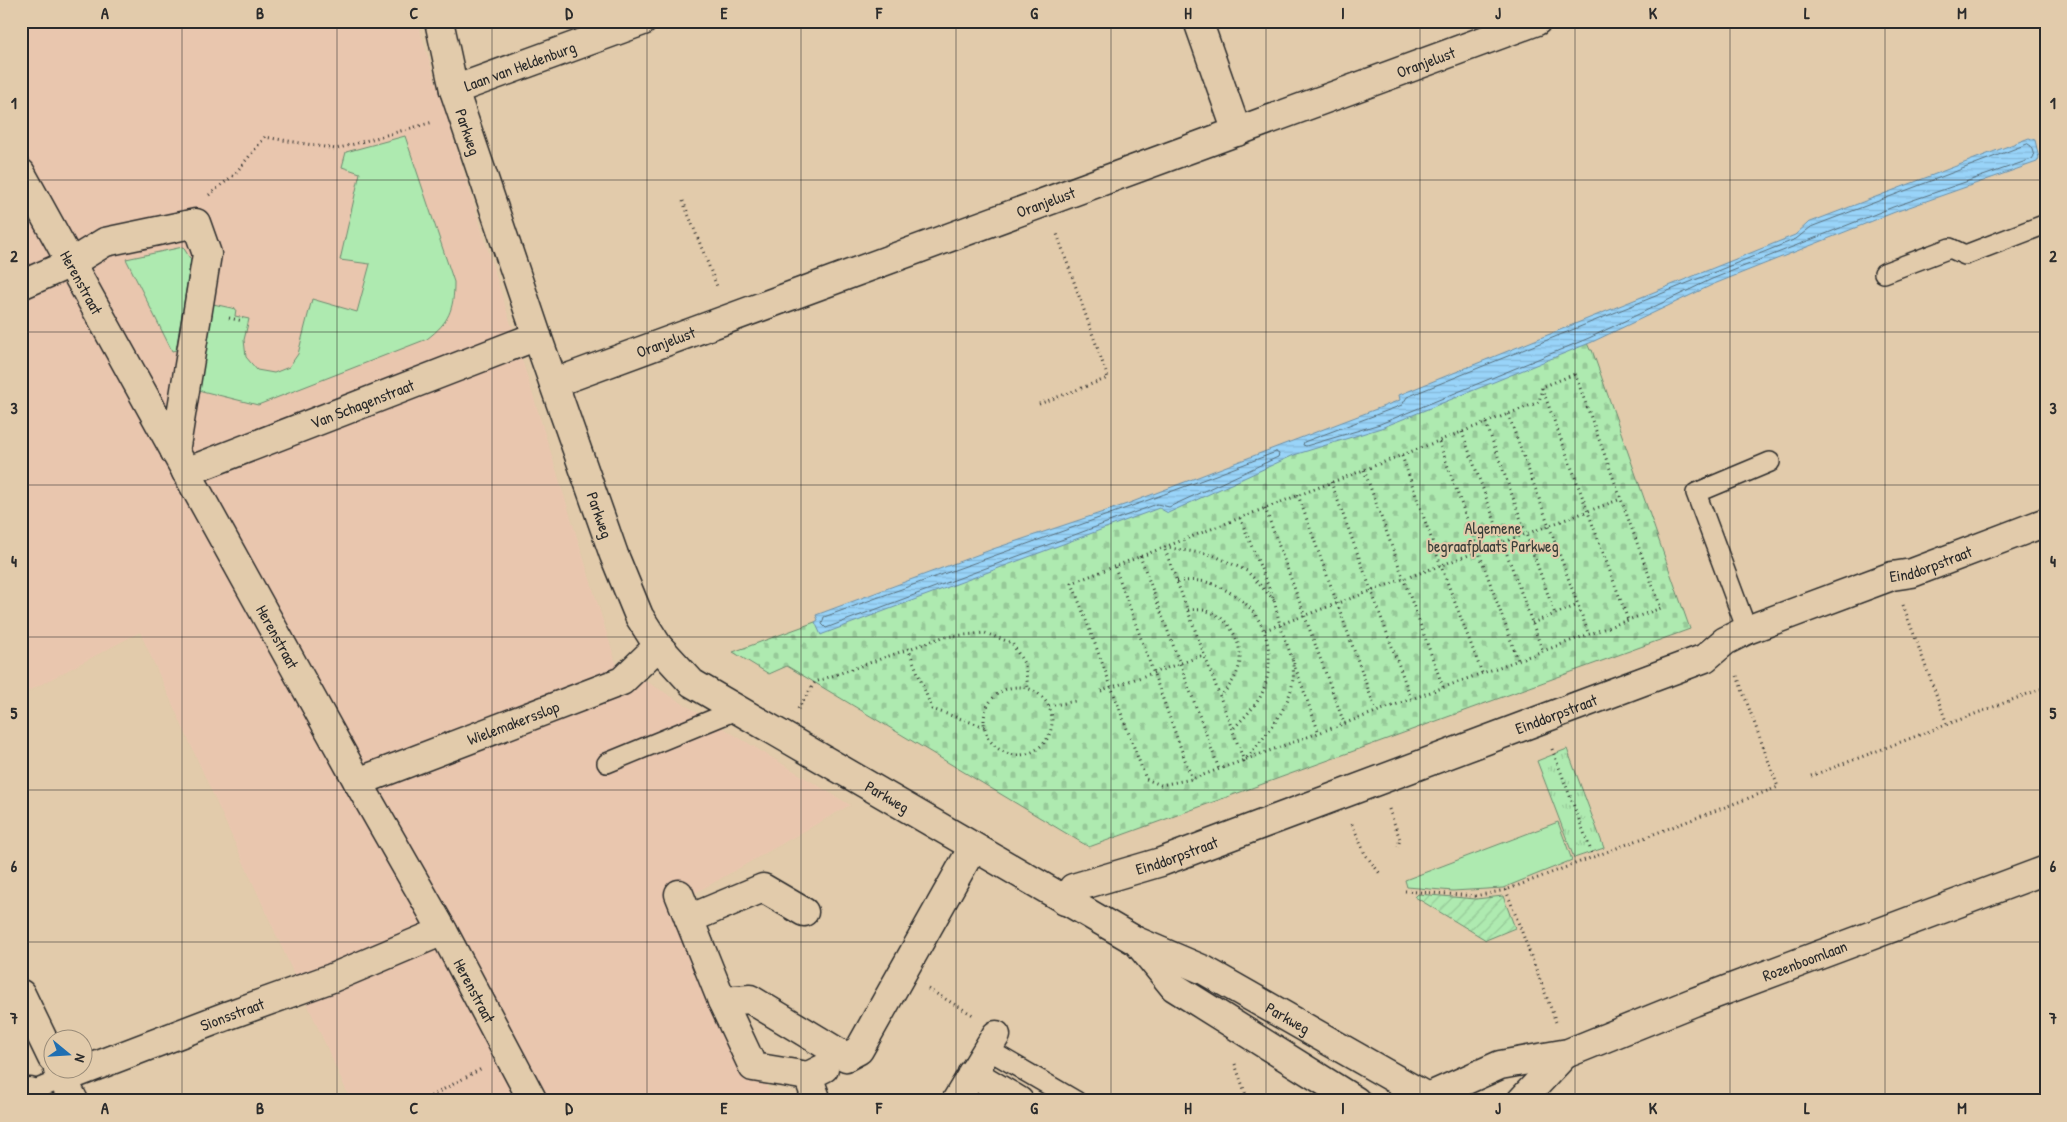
<svg xmlns="http://www.w3.org/2000/svg" width="2067" height="1122" font-family="'Patrick Hand',sans-serif">
  <style>
    .built { fill: #e9c6ae }
    .grass { fill: #aeeab0; stroke: #6c8a6e }
    .cemetery { fill: url(#cemetery-stones); stroke: #6c8a6e }
    .park { fill: url(#park-tufts); stroke: #6c8a6e }
    .garden { fill: url(#garden-furrows); stroke: #6c8a6e }
    .water { fill: url(#water-rules); stroke: #6d90a7 }
    .lines { fill: none; stroke-linecap: round; stroke-linejoin: round }
    .shore { stroke: #576f7d; stroke-width: 1 }
    .lane-casing { stroke: #2b2b2b; stroke-width: 22 }
    .street-casing { stroke: #2b2b2b; stroke-width: 31 }
    .secondary-casing { stroke: #2b2b2b; stroke-width: 31 }
    .path { stroke: #2b2b2b; stroke-width: 3; stroke-dasharray: 1 4; stroke-linecap: butt }
    .lane { stroke: #e2cbab; stroke-width: 19 }
    .street { stroke: #e2cbab; stroke-width: 28 }
    .secondary { stroke: #e2cbab; stroke-width: 28 }
    .grid { fill: none; stroke: #2b2b2b; stroke-width: 1; stroke-opacity: 0.55 }
    .labels { text-anchor: middle; stroke-width: 4; stroke-linejoin: round; paint-order: stroke }
    .street-label { font-size: 16px; fill: #2b2b2b; stroke: #e2cbab }
    .park-label { font-size: 16px; fill: #383e38; stroke: #e2cbab }
    .neatline { fill: none; stroke: #2b2b2b; stroke-width: 2 }
    .grid-label { font-size: 16px; text-anchor: middle; font-weight: bold; fill: #2b2b2b }
  </style>
  <defs>
    <pattern id="cemetery-stones" width="16" height="16" patternUnits="userSpaceOnUse" patternTransform="scale(1.25)"><rect width="16" height="16" fill="#aeeab0"/><path d="M2 7V4a2 2 0 0 1 4 0v3zM10 15v-3a2 2 0 0 1 4 0v3z" fill="#96c998"/></pattern>
    <pattern id="park-tufts" width="24" height="20" patternUnits="userSpaceOnUse" patternTransform="scale(1.25)"><rect width="24" height="20" fill="#aeeab0"/><path d="M3 7l-1-3M5 7V3M7 7l1-3M15 17l-1-3M17 17v-4M19 17l1-3" fill="none" stroke="#96c998"/></pattern>
    <pattern id="garden-furrows" width="10" height="10" patternUnits="userSpaceOnUse" patternTransform="scale(1.25)"><rect width="10" height="10" fill="#aeeab0"/><path d="M-1 1l2-2M0 10L10 0M9 11l2-2" fill="none" stroke="#96c998"/></pattern>
    <pattern id="water-rules" width="6" height="5" patternUnits="userSpaceOnUse" patternTransform="scale(1.25)"><rect width="6" height="5" fill="#99d4f9"/><path d="M0 2.5h6" fill="none" stroke="#84b6d6"/></pattern>
  </defs>
  <rect width="100%" height="100%" fill="#e2cbab"/>
  <filter id="ink" filterUnits="userSpaceOnUse"><feTurbulence type="fractalNoise" baseFrequency=".02" numOctaves="2"/><feDisplacementMap in="SourceGraphic" scale="10" xChannelSelector="R" yChannelSelector="G"/><feConvolveMatrix kernelMatrix="1 2 1 2 8 2 1 2 1" color-interpolation-filters="sRGB"/></filter>
  <g filter="url(#ink)">
    <path class="built" d="M21,21H417L616,663L850,805L676,904L774,1101H351L140,632L21,695Z"/>
    <path class="grass" d="M405,136L454,282C454,310 449,322 427,339L258,405L194,389L213,304L236,309L235,316L249,319L244,340L246,357L257,370L274,373L289,367L298,354L312,299L357,312L370,264L340,260L360,173L342,167L346,152Z
      M183,247L191,260L176,350L172,351L126,259Z
      M1558,822L1572,860L1503,888L1453,891L1407,887L1405,880Z"/>
    <path class="cemetery" d="M1585,338L1590,350H1592L1690,629L1089,847L787,666L769,674L733,652L815,622L823,627Z"/>
    <path class="park" d="M1567,749L1604,848L1574,858L1537,761Z"/>
    <path class="garden" d="M1418,894L1476,899L1503,896L1515,928L1486,940L1415,897Z"/>
    <path class="water" d="M2029,138L2035,140L2039,158L2037,162L1895,212L1714,284L1592,342L1381,428L1294,455L1168,513L1159,508L823,634L821,635L815,622L818,620L816,615L993,549L1127,504L1400,400L1399,395L1795,235L1808,223Z"/>
    <g class="lines">
      <path class="shore" d="M2028,144L2031,146L2034,156L2032,159L1893,207L1712,279L1589,338L1380,424L1306,446L1303,445L1304,442L1402,405L1407,397L1796,239L1811,227Z
        M1276,452L1279,454L1278,457L1169,507L1157,504L826,628L822,624L824,617C975,562 1126,510 1276,452Z"/>
      <defs>
        <path id="lane" d="M1884,273L1950,248L1965,255L2046,224
          M1747,630L1696,493L1770,462
          M607,763L736,710
          M987,1049L1076,1101
          M30,1101V1092L62,1079"/>
        <g id="street">
          <path d="M1198,21L1237,132"/>
          <path id="s1" d="M454,90L643,21"/>
          <path id="s2" d="M21,173L358,782L443,931L533,1101"/>
          <path d="M21,285L71,263L105,242L196,223L207,254L175,452"/>
          <path id="s3" d="M554,383L1537,21"/>
          <path id="s4" d="M186,472L537,336"/>
          <path id="s5" d="M358,782L622,681L658,646"/>
          <path d="M679,894L689,919"/>
          <path id="s6" d="M1065,901L1073,888L1161,862L1705,658L1725,641L1747,630L1892,576L1912,573L2046,522"/>
          <path d="M804,912L763,888L689,919L722,1001L753,1067L808,1076"/>
          <path d="M21,994L52,1058"/>
          <path d="M722,1001L750,999L846,1057L859,1050L973,847"/>
          <path d="M58,1070L74,1101"/>
          <path d="M972,1073L1019,1101"/>
          <path id="s7" d="M62,1079L229,1015L332,978L443,931"/>
          <path d="M21,1096L30,1092"/>
          <path d="M817,1101L808,1076L824,1068"/>
          <path d="M956,1101L996,1035"/>
        </g>
        <g id="secondary">
          <path id="s8" d="M439,21L454,90L537,336L614,555L639,616L658,646L692,683L1136,941L1204,970L1434,1101"/>
          <path d="M1139,944L1174,987L1356,1101"/>
          <path id="s9" d="M1428,1097L1500,1065L1568,1053L1694,1002L2046,870"/>
          <path d="M1521,1101L1565,1054"/>
        </g>
      </defs>
      <use href="#lane" class="lane-casing"/>
      <use href="#street" class="street-casing"/>
      <use href="#secondary" class="secondary-casing"/>
      <path class="path" d="M209,195L234,175L265,137L336,149L433,122
        M683,201L718,289
        M229,318L243,321
        M1575,374L1661,608L1192,779L1161,785L1146,779L1072,583L1539,402L1542,387Z
        M1542,388L1628,620
        M1039,404L1108,378L1056,231
        M1508,414L1589,635
        M1486,423L1555,614
        M1462,432L1543,652
        M1439,442L1518,660
        M1402,456L1441,566L1482,673
        M1364,470L1443,687
        M1331,482L1411,698
        M1298,495L1376,711
        M1265,508L1344,723
        M1240,518L1274,600L1280,625L1319,733
        M1140,556L1219,769
        M1115,567L1192,779
        M1177,581C1185,581 1193,580 1200,581C1210,582 1221,587 1229,592C1265,611 1278,653 1263,691C1257,706 1243,718 1232,730
        M1274,600L1247,571L1213,555L1164,547L1244,761C1263,738 1289,711 1293,680C1294,673 1293,664 1292,656
        M1903,605L1947,724
        M1188,610C1194,610 1202,609 1207,611C1230,617 1244,645 1239,667C1235,680 1228,688 1220,697
        M1532,623L1578,605
        M1265,630L1621,499
        M908,648L932,709L985,727
        M984 721a34 34 0 1 1 68 0a34 34 0 1 1-68 0Z
        M1101,691L1204,655
        M1049,706L1075,701
        M798,709L815,682L943,637L985,633L1012,643L1025,665L1028,688
        M1552,749L1593,856
        M1811,776L2046,687
        M1389,809L1400,839L1398,847
        M1352,824L1365,854L1381,875
        M1506,890L1556,1022
        M1405,891L1475,896L1506,890L1778,787L1736,673
        M928,989L973,1015
        M1235,1064L1248,1101
        M1101,1096L1110,1101
        M422,1101L481,1069"/>
      <use href="#lane" class="lane"/>
      <use href="#street" class="street"/>
      <use href="#secondary" class="secondary"/>
    </g>
  </g>
  <path class="grid" d="M182,21V1101M337,21V1101M492,21V1101M647,21V1101M801,21V1101M956,21V1101M1111,21V1101M1266,21V1101M1420,21V1101M1575,21V1101M1730,21V1101M1885,21V1101M21,180H2046M21,332H2046M21,485H2046M21,637H2046M21,790H2046M21,942H2046"/>
  <g class="labels">
    <g class="street-label">
      <text dy="6" stroke="none"><textPath href="#s3" startOffset="929">Oranjelust</textPath></text>
      <text dy="6" stroke="none"><textPath href="#s1" startOffset="70">Laan van Heldenburg</textPath></text>
      <text dy="6" stroke="none"><textPath href="#s8" startOffset="115">Parkweg</textPath></text>
      <text dy="6" stroke="none"><textPath href="#s3" startOffset="524">Oranjelust</textPath></text>
      <text dy="6" stroke="none"><textPath href="#s2" startOffset="125">Herenstraat</textPath></text>
      <text dy="6" stroke="none"><textPath href="#s3" startOffset="119">Oranjelust</textPath></text>
      <text dy="6" stroke="none"><textPath href="#s4" startOffset="189">Van Schagenstraat</textPath></text>
      <text dy="6" stroke="none"><textPath href="#s8" startOffset="520">Parkweg</textPath></text>
      <text dy="6" stroke="none"><textPath href="#s6" startOffset="934">Einddorpstraat</textPath></text>
      <text dy="6" stroke="none"><textPath href="#s2" startOffset="530">Herenstraat</textPath></text>
      <text dy="6" stroke="none"><textPath href="#s6" startOffset="529">Einddorpstraat</textPath></text>
      <text dy="6" stroke="none"><textPath href="#s5" startOffset="166">Wielemakersslop</textPath></text>
      <text dy="6" stroke="none"><textPath href="#s8" startOffset="940">Parkweg</textPath></text>
      <text dy="6" stroke="none"><textPath href="#s6" startOffset="124">Einddorpstraat</textPath></text>
      <text dy="6" stroke="none"><textPath href="#s9" startOffset="402">Rozenboomlaan</textPath></text>
      <text dy="6" stroke="none"><textPath href="#s2" startOffset="935">Herenstraat</textPath></text>
      <text dy="6" stroke="none"><textPath href="#s7" startOffset="182">Sionsstraat</textPath></text>
      <text dy="6" stroke="none"><textPath href="#s8" startOffset="1398">Parkweg</textPath></text>
    </g>
    <g class="park-label">
      <text x="1493" y="534">Algemene<tspan x="1493" dy="18">begraafplaats Parkweg</tspan></text>
    </g>
  </g>
  <rect width="2067" height="1122" fill="none" stroke="#e2cbab" stroke-width="55"/>
  <g transform="translate(68 1054) rotate(108)"><circle r="24" fill="#e2cbab" stroke="#998b78"/>
  <path d="M0-4L9 19L0 12L-9 19Z" fill="#1f6fb2"/>
  <text y="-8" font-size="14" font-weight="bold" text-anchor="middle" fill="#2b2b2b">N</text>
  </g>
  <rect x="28" y="28" width="2012" height="1066" class="neatline"/>
  <g class="grid-label">
    <text x="105" y="19">A</text>
    <text x="260" y="19">B</text>
    <text x="414" y="19">C</text>
    <text x="569" y="19">D</text>
    <text x="724" y="19">E</text>
    <text x="879" y="19">F</text>
    <text x="1034" y="19">G</text>
    <text x="1188" y="19">H</text>
    <text x="1343" y="19">I</text>
    <text x="1498" y="19">J</text>
    <text x="1653" y="19">K</text>
    <text x="1807" y="19">L</text>
    <text x="1962" y="19">M</text>
    <text x="14" y="109">1</text>
    <text x="2053" y="109">1</text>
    <text x="14" y="262">2</text>
    <text x="2053" y="262">2</text>
    <text x="14" y="414">3</text>
    <text x="2053" y="414">3</text>
    <text x="14" y="567">4</text>
    <text x="2053" y="567">4</text>
    <text x="14" y="719">5</text>
    <text x="2053" y="719">5</text>
    <text x="14" y="872">6</text>
    <text x="2053" y="872">6</text>
    <text x="14" y="1024">7</text>
    <text x="2053" y="1024">7</text>
    <text x="105" y="1114">A</text>
    <text x="260" y="1114">B</text>
    <text x="414" y="1114">C</text>
    <text x="569" y="1114">D</text>
    <text x="724" y="1114">E</text>
    <text x="879" y="1114">F</text>
    <text x="1034" y="1114">G</text>
    <text x="1188" y="1114">H</text>
    <text x="1343" y="1114">I</text>
    <text x="1498" y="1114">J</text>
    <text x="1653" y="1114">K</text>
    <text x="1807" y="1114">L</text>
    <text x="1962" y="1114">M</text>
  </g>
</svg>
